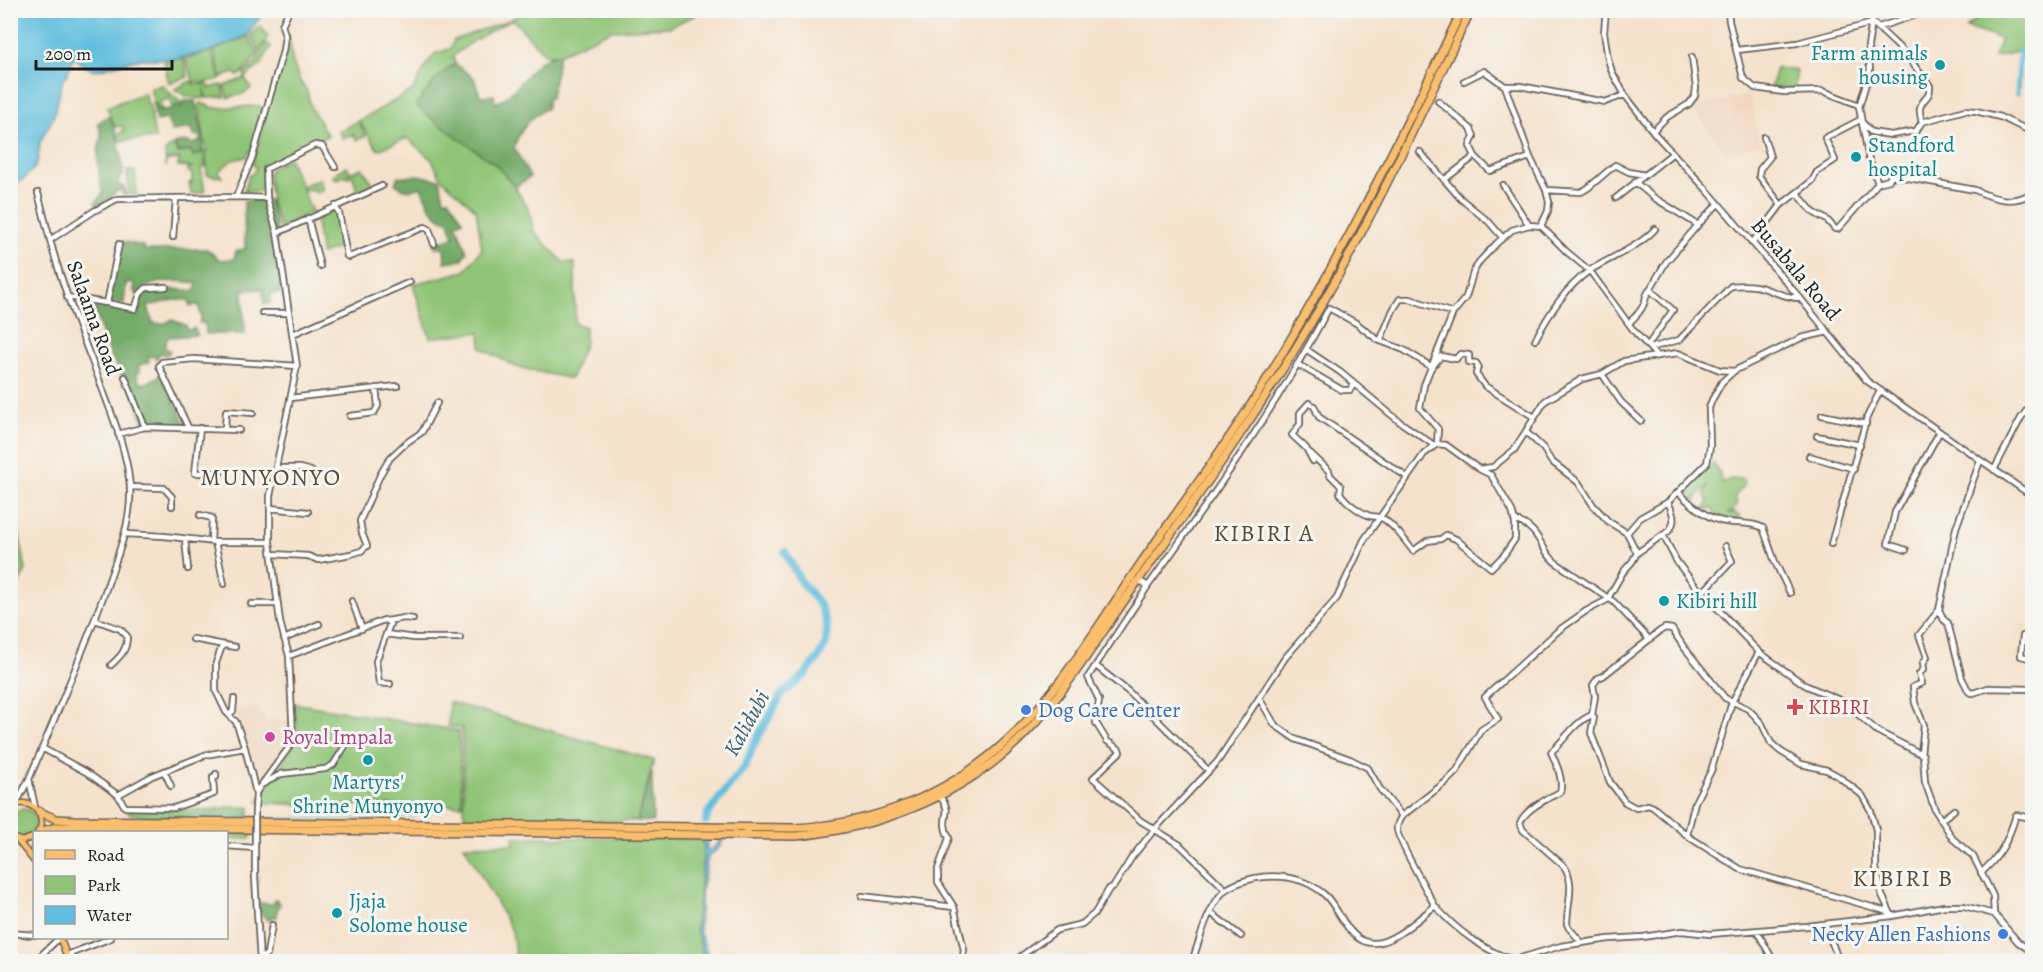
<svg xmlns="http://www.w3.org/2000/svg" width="2043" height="972" font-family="Alegreya,serif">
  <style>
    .built { fill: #f1d5bd }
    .green { fill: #8fc476; stroke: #567049; stroke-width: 1.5 }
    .forest { fill: #73aa67; stroke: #486342; stroke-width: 1.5 }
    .water { fill: #60bede; stroke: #3e6d7d; stroke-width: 1.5 }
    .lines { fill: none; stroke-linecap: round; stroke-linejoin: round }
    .stream { stroke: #60bede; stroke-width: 1.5 }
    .canal { stroke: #60bede; stroke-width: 4.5 }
    .river { stroke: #60bede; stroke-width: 8 }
    .minor-casing { stroke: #68615a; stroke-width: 8 }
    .major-casing { stroke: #68615a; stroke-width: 8 }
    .highway-casing { stroke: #68615a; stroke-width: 10 }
    .minor { stroke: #fff; stroke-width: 4.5 }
    .major { stroke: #fabe6d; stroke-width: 5 }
    .highway { stroke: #fabe6d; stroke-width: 7 }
    .minor-bridge-casing { stroke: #68615a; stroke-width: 8; stroke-linecap: butt }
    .minor-bridge { stroke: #fff; stroke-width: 4.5 }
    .culture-dot { fill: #0f9aa8; stroke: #f6f6f2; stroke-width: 2 }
    .health-dot { fill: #e0444e; stroke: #f6f6f2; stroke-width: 2 }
    .shop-dot { fill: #3f7fe0; stroke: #f6f6f2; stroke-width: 2 }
    .hotel-dot { fill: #d1479c; stroke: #f6f6f2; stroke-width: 2 }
    .labels { text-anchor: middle; stroke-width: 6; stroke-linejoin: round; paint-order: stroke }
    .culture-label { font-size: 21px; fill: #0d838f; stroke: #f6f6f2; text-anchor: start }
    .street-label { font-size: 21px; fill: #1c1c1c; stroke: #f6f6f2 }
    .health-label { font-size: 21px; fill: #be3a42; stroke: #f6f6f2; text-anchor: start }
    .shop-label { font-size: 21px; fill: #366cbe; stroke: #f6f6f2; text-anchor: start }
    .hotel-label { font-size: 21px; fill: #b23c85; stroke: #f6f6f2; text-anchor: start }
    .water-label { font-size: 22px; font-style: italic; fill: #375d6a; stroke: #f6f6f2 }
    .quarter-label { font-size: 24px; letter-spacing: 1.5px; fill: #5c4a37; stroke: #f6f6f2 }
  </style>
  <rect width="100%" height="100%" fill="#f6f6f2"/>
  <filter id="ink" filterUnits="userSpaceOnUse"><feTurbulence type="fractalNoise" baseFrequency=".0167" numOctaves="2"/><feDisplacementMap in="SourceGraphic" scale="12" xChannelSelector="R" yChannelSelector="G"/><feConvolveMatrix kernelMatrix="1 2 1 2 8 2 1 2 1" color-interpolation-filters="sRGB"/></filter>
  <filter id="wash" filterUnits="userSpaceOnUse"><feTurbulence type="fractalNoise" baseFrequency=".008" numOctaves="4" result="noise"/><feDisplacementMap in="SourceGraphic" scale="24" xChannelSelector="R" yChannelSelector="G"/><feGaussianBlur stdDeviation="1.35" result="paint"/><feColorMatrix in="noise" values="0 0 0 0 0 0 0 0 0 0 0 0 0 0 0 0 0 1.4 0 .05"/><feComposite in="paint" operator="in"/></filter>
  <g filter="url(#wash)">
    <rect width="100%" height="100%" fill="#f5e2cc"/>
    <path class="built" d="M1749,95L1761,143L1727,155L1692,107Z
      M258,707L266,721L290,720L292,732L288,745L258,784L256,783L241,724L235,713V710Z"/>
    <path class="green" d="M695,10L696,15L669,27L612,30L559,54L546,55L512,19L475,40L453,56L455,64L437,78L416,105L427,115L496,165L515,187L529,210L534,231L563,262L575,263V324L585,326V342L571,379L516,367L481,348L480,332L430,338L413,284L465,271L482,249L476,210L441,178L432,160L407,138L378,150L359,121L413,90L428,62L436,53L450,49L454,40L512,19L522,11Z
      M1987,10L2032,11V49L1994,57L2001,39L1966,28Z
      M261,26L268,37L259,51L250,34Z
      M289,35L293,63L300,81L307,91L311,108L328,136L263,166L265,191H244L249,175L253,174L256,167L252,164Z
      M248,36L258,54L240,75L237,76L235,73L221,77L214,50Z
      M266,43L271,46L261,65L245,77L244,73L256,62Z
      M212,51L220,79L204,83L194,82L185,59Z
      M183,58L188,77L169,83L164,61Z
      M1776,68L1797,70L1794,90L1771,87Z
      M245,78L251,88L245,93L228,98L224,86Z
      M191,81L195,85L208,84L209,88L222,85L225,97L206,98L204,88L205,98C192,100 185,96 175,89Z
      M163,85C165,92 177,96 182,105L172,107L169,99L160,101L162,109L159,110L156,104H154L150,88Z
      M144,93L150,108L155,138L119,141L118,134L124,131L122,126L115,127L107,107Z
      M201,103L214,108L260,106L263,109L254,146L246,157L232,160L218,172L222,177L207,175L206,148L199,107Z
      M358,121L366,136L356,140L353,134L343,139L339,131Z
      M176,143L174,146L178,153L191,151L193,156L204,152L205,167L201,168L205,192L191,194L189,183H192V173L188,172V168L194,167L178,166L179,159L166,160V167L165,151Z
      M289,158L312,212L280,228L271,203L268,173L272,168Z
      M347,166L350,172L348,174L362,168L375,186L357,193C357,185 355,183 352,176L347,177L345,175L338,179L337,178L334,179L333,175Z
      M127,171H135L137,195L130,194L127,175L129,174Z
      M320,179L323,191L315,193L313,189L305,191L302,186Z
      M332,209L337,213L342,241L337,244L339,248L321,254L315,217Z
      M1713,463L1720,473L1721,483L1732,479H1743L1744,486L1735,496L1737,502L1733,512L1727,513H1735L1740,517L1736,521L1725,520L1716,515L1712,508L1704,510L1709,501L1704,495L1708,486L1700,493L1695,501L1687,488L1694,479Z
      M11,530L19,532L26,570L17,587L11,584Z
      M449,702L654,760L637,821L464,820L462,728L448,726Z
      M293,703L459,731L462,805L317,806L258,802L299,736Z
      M229,807H250L248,817L140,816L128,813V809L210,810Z
      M9 823a14 14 0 1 1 28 0a14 14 0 1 1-28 0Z
      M143,831L251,833V838L227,839L226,832H136Z
      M514,837L701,839L704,847L696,929L705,961H516L512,931L464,845L514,844Z"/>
    <path class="forest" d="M559,54L551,97L547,100V108C531,116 520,130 514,147L530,177L515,187L496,165L427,115L416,105L437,78L455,64L474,78L480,96L494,95L495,103C523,92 529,57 559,54Z
      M184,101H195L203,137L194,135L192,128L172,131L167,119L156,121L153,105H156L159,111L181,107Z
      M108,116C118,128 122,159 123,175L119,177L118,185L124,186L127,195H123L122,190C116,190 113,193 111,199L97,206L95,203L103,193C99,181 98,166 98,153C99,138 104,140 98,123Z
      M200,139H203V152L193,156L191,150L179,152L174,147L177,143L188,142L192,144L199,142Z
      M417,175L440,180L444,199H449L463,220L456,224L467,252L462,260L445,262L444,247H435L434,243L454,237L449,222C432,216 428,204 421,187C410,191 405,191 395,184L398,176L407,177Z
      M269,200L277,230L276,248L282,293L271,294L270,303L264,304L263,289L243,290L245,334H206L205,323H199L201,319L199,305L190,306L189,300H174L148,306L153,323L163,324L172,320L186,325L187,331L194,328L198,335L168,337L164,347L170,351L167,355L159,353L158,358L156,359L154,356L148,357L149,362L138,366L140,372L136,373L140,383H147L162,374L185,424H145L126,377L122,376L108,351L92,302L116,307L118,310L122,308L137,311C139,305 141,296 145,293C153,286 184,290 195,291L197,283C178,281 150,277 137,295L134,292V284L128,282L126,284L124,304L109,301L120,244L125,242L144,246V250L207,249L220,260L234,259L236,251L245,249L244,201Z
      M652,771L653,822L637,821Z
      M276,899L280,904L277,911V917H273L268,920L260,912L259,903L274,904V900Z"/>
    <path class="water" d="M10,11L11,10L265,11L245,37L208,52L174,59H139L96,70L86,67L74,57L66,77L63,79L54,116L40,142L38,160L35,167L24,179L11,187Z
      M721,838L724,839L718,849L708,857L701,892L699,930L710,961H705L696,929L704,847L701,839H707V849L709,851L717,845Z"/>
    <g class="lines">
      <path class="stream" d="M142,817L252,818
        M257,818L392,820L398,816L415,817
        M258,858V843
        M257,862L258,871
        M258,886V875"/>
      <path class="canal" d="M2017,94L2020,51L2032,50"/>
      <path class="river" d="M706,821L708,813L745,766L754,744L782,694L804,676L819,657L826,643L827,625L820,605L801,582L785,552"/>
    </g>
  </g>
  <g filter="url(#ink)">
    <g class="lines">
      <defs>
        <path id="minor" d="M1606,10L1604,32L1608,59L1612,72L1625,95L1655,134L1707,190L1800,298L1867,381L2032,496
          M1728,10L1729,21L1743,78L1755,88L1784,92L1823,91L1859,105
          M1874,10L1868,46L1870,70L1859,107L1869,160L1878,183L1889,180L1890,177L1898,176L1975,190C1994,199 2013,205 2032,193
          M1873,23L1904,52L1930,86C1931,103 1914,97 1922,122
          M1879,27L1931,10
          M1737,50L1797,43L1873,23
          M1464,81L1484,71L1505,86H1520L1605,102L1625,95
          M1505,86L1530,157L1546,190L1549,202L1548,211L1541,226
          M1438,101L1471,129L1474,136L1470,146L1475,156L1490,171L1530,157
          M1653,131L1667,117L1689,104L1695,96L1696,88L1692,57
          M1764,137L1770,157L1760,169L1759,176L1781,205
          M1420,152L1461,199L1489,222L1502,237
          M1444,180L1475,156
          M1635,182L1653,197L1698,225L1718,204
          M1503,185L1529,225
          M1546,190L1581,192L1588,188L1615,165L1629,172L1645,175
          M38,193L50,240
          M1797,193L1813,212L1827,220L1835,229H1838L1878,183
          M236,197L267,198L277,233L297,366L270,496V542L280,622L289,656L293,737L290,746L259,788L256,793L255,811
          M267,198L266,169L315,145L322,146L335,167
          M1616,198L1673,153
          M335,206L339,213L347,256L349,257L425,227L429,229L434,244
          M308,218L320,266
          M277,233L382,186
          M173,237L176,199
          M1752,243L1781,205L1812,181L1817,172L1835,160L1825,138L1860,120L1871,132L1891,135L1916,131L1922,122L1965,110L1976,111L2000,117L2032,132
          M67,297L107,303L119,244
          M107,303L135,309L140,294L146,288L166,287
          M1329,308L1356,323L1378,340L1404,350L1432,367L1441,356L1456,359L1460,354L1469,355V362L1476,363L1478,366L1476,374L1485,386L1534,417
          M262,313H289
          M1629,323C1637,315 1645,307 1646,296L1666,262L1698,225
          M1828,332L1801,338L1734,371L1722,382L1712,400L1709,408L1710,446L1707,463L1668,502C1675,516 1677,527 1663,535L1677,562L1694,584L1759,652L1805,685L1844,702L1877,731L1923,755L1925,782L1935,810L1953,839L1973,856L1993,896L1994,914
          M293,334L410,282
          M1535,340C1549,314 1565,288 1589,271C1611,257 1638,248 1655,229
          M1380,341L1393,310L1400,299H1410L1453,313
          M1648,345L1673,310L1650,290
          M1650,348L1679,340L1731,286C1741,285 1756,285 1766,289C1777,293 1788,298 1800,298
          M1307,350L1340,372L1400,422L1434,445
          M1297,364L1342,390H1350L1354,384
          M1602,374L1621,402L1641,421
          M125,377L145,427
          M290,398L397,386
          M1822,415L1866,424
          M350,416L374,413L378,406L376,388
          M188,427L159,366L162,362L194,359L297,366
          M200,428L195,473H220
          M225,429L226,411L253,413
          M1526,432L1543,448L1551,461L1578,482L1593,505L1609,522L1627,533L1637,553L1632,562L1623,572L1607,600L1586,611L1559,630L1485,697L1498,719L1481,730L1456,772L1447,781L1402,816C1399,820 1397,824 1397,829C1396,837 1428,893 1435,906C1455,929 1484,951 1514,960L1561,946L1609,939L1643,937L1682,931L1710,934L1807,926L1892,916L1944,906H1964L1994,914L2018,942L2032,952
          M118,434L145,427L239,430
          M1817,436L1860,445
          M1437,444L1438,429L1420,408L1424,385L1453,313L1466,297L1473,273L1479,262L1497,243L1512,230L1529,225L1541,226L1567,252L1590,271L1634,331L1656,355
          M1310,453L1329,471L1330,475L1341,486L1340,493C1346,502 1359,512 1370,516C1375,517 1379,516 1384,519C1396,528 1404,539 1413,551L1427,541L1441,539L1446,535L1456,539L1491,568L1504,555L1515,539V523L1512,511L1491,475L1479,469
          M1809,456L1854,469
          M1313,461L1306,448L1292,435L1300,424V413L1309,403L1314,406L1319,417L1407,477
          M276,468H300L311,471
          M1994,470L2021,418L2032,403
          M130,487L164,488L172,497V506
          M1678,492C1692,505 1706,519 1726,522C1738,524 1752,522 1763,528L1775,562L1790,593
          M270,508L308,512
          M200,515L212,518L211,542
          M1514,520C1541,528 1538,547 1555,562L1614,602L1648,638
          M1627,533L1640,518L1668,502
          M125,534L164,536L215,542H270
          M185,539L188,569
          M215,542L224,584
          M1831,544L1867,417L1880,391
          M1906,550L1888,544L1895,512L1939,433
          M1637,553L1663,535
          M272,554L308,556L318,560L351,554L361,551L367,546L362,533L360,521L380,475L390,458L406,443L422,432L437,403
          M1138,580L1148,586L1088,677L1099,700L1096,723L1107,741L1119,749L1120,752L1093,778L1141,821L1180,845L1225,889
          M1148,586C1213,496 1277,406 1329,308
          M1702,593L1732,561L1725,546
          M352,601L362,629
          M251,604H278
          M1939,610L1944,620L1948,623L1962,678L1969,692L1973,693L1988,688L2032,689
          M95,620L120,629L127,636C127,650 121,656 111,665
          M387,621L404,618L413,619
          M386,634L414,638H460
          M2032,637L2023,636L2021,654V656L2032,659
          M193,639L235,647
          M284,639L319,624
          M222,646L216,663V691L226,712L236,722L245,748
          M289,656L384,620L387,621L390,624L376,661L379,683L390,684
          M1096,666L1130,693L1209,771
          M1259,698L1275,725L1295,739L1350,759L1368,768L1380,789L1402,816
          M229,715L233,711L234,699
          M42,748L86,772L118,795L125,807L174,808L214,794L213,777H216V774
          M1921,754L1924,725L1915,703L1913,687L1922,683L1919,674L1924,669L1923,663L1927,657L1919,635L1939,610L1956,528L1980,461
          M164,771L171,786
          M29,779L35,807
          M263,784L281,774L325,769L333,765L351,737
          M118,795L152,776L205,755L245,748L256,793
          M940,797C955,814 938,816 949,838L938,869V882L954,907L964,950L962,962
          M16,804L29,779C56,716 83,653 106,589C118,553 135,517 129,478C125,445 111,413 100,382C82,335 63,289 50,240L94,211L117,199L236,197L253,156L283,51L285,35L282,25L289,10
          M1941,820L1954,810
          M1687,835L1695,802L1711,771L1732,702L1759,652
          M255,841V877L260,962
          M226,846L255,848
          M1981,873C2001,855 2008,841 2016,815L2032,818
          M862,896L954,907
          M1889,912L1740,869L1689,837L1653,807L1648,805L1636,808L1625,802L1610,782L1591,733L1594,717L1592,715L1595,696L1593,685L1598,678L1603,676L1660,631L1665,628L1672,629L1683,646L1725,698L1748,709L1755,716L1762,724L1771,743L1780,751L1801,764L1827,770L1838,776L1862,795L1871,811L1876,830V868L1882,895L1892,916
          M1211,913L1241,936
          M1825,924L1839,962
          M1757,931L1774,962
          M10,933L34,935
          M1582,943L1569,928L1567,924C1567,903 1576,884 1564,866L1523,830L1520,823C1525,809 1547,799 1560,792C1564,780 1556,763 1551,752C1565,740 1574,722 1592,715
          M67,955L111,938
          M260,959L267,954L272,925
          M34,962L59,938
          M1013,962L1057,930L1082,924L1095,913L1109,889L1114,886L1132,857L1154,830L1218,761L1285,658L1337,598L1364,540L1424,454L1437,444L1446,445L1479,469L1493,467L1514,450L1545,401L1582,379L1602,374L1624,361L1678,353L1720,370L1734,371
          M1192,962C1200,939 1207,909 1224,891C1227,888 1232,886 1236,884C1264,872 1302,873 1326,896C1341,911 1348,942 1373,943C1393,944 1419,918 1435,906"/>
        <path id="major" d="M10,807C29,796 48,813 39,832
          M10,837L22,841L34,837
          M18,841L34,861
          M34,861V846
          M60,938L69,962"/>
        <path id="highway" d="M38,811L56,819L74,820L794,828C864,825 933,801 988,757C1053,705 1094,631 1141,563C1181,506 1223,450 1260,390C1336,268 1400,140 1462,10
          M39,832L56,827H75L796,836C868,829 933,807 991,764C1051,719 1089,650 1131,591C1197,497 1265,403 1322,304C1377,209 1423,109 1471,10"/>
      </defs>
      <use href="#minor" class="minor-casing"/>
      <use href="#major" class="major-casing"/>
      <use href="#highway" class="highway-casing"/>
      <use href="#minor" class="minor"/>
      <use href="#major" class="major"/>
      <use href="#highway" class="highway"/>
      <defs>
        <path id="minor-bridge" d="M255,841V811"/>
      </defs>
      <use href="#minor-bridge" class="minor-bridge-casing"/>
      <use href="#minor-bridge" class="minor-bridge"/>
    </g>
  </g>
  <g class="culture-dot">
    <circle cx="1940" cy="65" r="6"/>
    <circle cx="1856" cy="157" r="6"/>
    <circle cx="1664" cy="601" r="6"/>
    <circle cx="368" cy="760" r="6"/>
    <circle cx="337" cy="913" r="6"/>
  </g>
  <path class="health-dot" d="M1792 698h6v6h6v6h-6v6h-6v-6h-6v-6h6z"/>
  <g class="shop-dot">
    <circle cx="1026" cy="710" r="6"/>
    <circle cx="2003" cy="934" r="6"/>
  </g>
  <circle class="hotel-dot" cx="270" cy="737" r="6"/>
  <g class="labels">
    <g class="culture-label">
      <text x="1928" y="60" text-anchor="end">Farm animals<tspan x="1928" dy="24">housing</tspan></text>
      <text x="1868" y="152">Standford<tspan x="1868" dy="24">hospital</tspan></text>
      <text x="1676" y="608">Kibiri hill</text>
      <text x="368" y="789" text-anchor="middle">Martyrs'<tspan x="368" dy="24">Shrine Munyonyo</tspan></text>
      <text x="349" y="908">Jjaja<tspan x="349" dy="24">Solome house</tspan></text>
    </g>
    <g class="street-label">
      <text transform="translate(1796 269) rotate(50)" y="7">Busabala Road</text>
      <text transform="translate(94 318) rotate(70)" y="7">Salaama Road</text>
    </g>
    <g class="health-label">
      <text x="1808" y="714">KIBIRI</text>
    </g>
    <g class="shop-label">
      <text x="1038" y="717">Dog Care Center</text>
      <text x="1991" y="941" text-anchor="end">Necky Allen Fashions</text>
    </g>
    <g class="hotel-label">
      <text x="282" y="744">Royal Impala</text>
    </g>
    <g class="water-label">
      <text transform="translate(746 723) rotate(-61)" y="8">Kalidubi</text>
    </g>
    <g class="quarter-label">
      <text x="271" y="485">MUNYONYO</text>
      <text x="1264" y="541">KIBIRI A</text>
      <text x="1903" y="886">KIBIRI B</text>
    </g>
  </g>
  <rect width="2043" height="972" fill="none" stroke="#f6f6f2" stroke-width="36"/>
  <rect x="33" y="831" width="195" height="108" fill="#f6f6f2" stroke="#9f9f9c" stroke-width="1.5"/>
  <rect x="45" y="850" width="30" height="9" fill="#fabe6d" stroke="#9f9f9c" stroke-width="1.5"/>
  <text x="87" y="861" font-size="18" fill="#1c1c1c">Road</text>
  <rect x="45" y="876" width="30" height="18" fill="#8fc476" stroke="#9f9f9c" stroke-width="1.5"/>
  <text x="87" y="891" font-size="18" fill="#1c1c1c">Park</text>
  <rect x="45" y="906" width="30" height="18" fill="#60bede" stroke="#9f9f9c" stroke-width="1.5"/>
  <text x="87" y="921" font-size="18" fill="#1c1c1c">Water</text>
  <path d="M36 60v9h136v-9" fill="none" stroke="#1c1c1c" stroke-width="3"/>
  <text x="45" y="60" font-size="18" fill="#1c1c1c" stroke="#f6f6f2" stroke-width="4.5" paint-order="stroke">200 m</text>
</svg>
